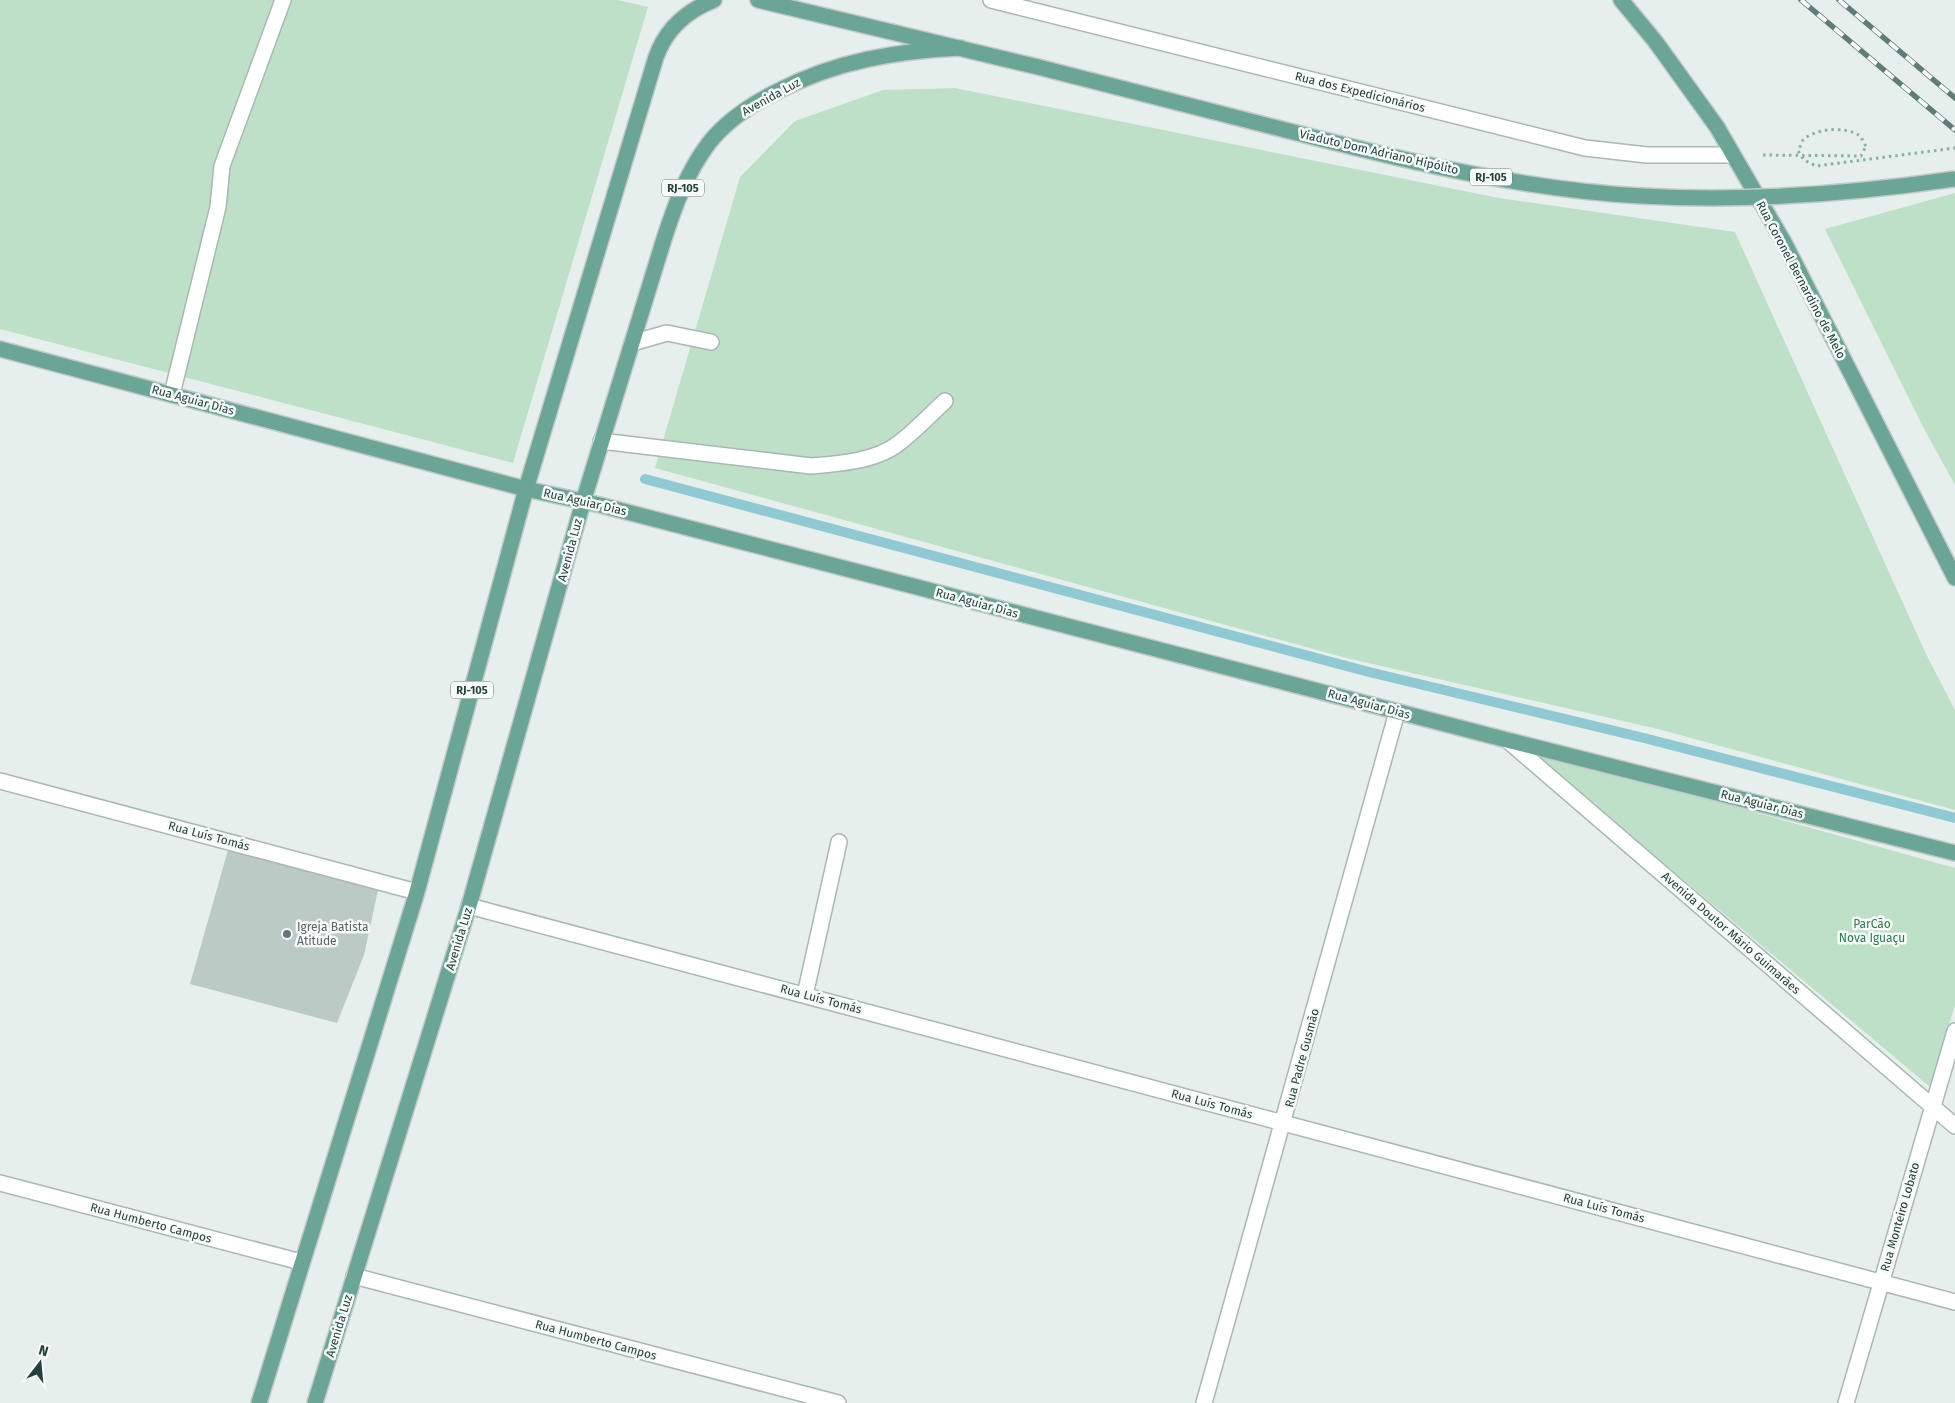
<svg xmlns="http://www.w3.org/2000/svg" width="1955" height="1403" font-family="'Fira Sans',sans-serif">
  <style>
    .green { fill: #bfe0c8 }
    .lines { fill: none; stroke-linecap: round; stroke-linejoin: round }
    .stream { stroke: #8ec9d4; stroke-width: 10 }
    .building { fill: #bbcac4 }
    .minor-casing { stroke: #a8b8b2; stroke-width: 18 }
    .major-casing { stroke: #c2cac8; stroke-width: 18 }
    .path { stroke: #86b3a5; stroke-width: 3; stroke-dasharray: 2.5 4; stroke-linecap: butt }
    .minor { stroke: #fff; stroke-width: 15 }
    .major { stroke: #6aa596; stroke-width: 15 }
    .rail-casing { stroke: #5f7d75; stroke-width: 5.5 }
    .rail { stroke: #f7fbf9; stroke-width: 4; stroke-dasharray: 11; stroke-linecap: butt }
    .major-bridge-casing { stroke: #c2cac8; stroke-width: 18; stroke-linecap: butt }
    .path-bridge { stroke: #86b3a5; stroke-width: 3; stroke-dasharray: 2.5 4; stroke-linecap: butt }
    .major-bridge { stroke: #6aa596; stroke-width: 15 }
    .worship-dot { fill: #6b7280; stroke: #f7fbf9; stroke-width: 2 }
    .labels { text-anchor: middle; stroke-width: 5; stroke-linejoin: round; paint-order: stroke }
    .shield { fill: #f7fbf9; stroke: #637a73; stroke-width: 1 }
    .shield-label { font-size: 11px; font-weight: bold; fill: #24423a }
    .street-label { font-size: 12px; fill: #24423a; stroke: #f7fbf9 }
    .park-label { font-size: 12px; fill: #2d7a4b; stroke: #f7fbf9 }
    .worship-label { font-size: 12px; fill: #5b616d; stroke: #f7fbf9; text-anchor: start }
  </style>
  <rect width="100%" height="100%" fill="#e6efeb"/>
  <path class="green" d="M0,0H618L648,7L513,463L0,329Z
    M955,88L1499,198L1735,232L1926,654L1955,710V810L1658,729L1346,658L655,468L740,177L795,121L883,90Z
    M1955,193V485L1922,425L1825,229Z
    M1528,749L1955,868V1005L1930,1087Z"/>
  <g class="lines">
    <path class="stream" d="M645,479L1369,672L1644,738L1955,818"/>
  </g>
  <path class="building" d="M228,850L378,890L364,955L337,1023L190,984Z"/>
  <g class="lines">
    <defs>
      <path id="minor" d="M991,0L1585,148L1647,155H1732
        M632,343L667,333L711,342
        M172,394L218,207L222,166L283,0
        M601,441L811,466C838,464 877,461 899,443C915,431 930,415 945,401
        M1507,740L1955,1126
        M0,781L417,892
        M469,906L1955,1302
        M805,995L839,842
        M0,1183L301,1262
        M354,1276L838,1403
        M1204,1403L1397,712
        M1846,1403L1955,1031"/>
      <path id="major" d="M758,0L1038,67
        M1621,0L1655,41L1717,127L1785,244L1955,578
        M0,349L526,489L600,505L1507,740L1955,853
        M259,1403L417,892L526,489L656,57C666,29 686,11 714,0
        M315,1403L469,906L583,502L664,239C675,205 687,172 709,143C727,120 752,104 778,91C836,61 896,51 961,48"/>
    </defs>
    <use href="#minor" class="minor-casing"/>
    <use href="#major" class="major-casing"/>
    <path class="path" d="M1763,155L1861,156L1866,146"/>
    <use href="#minor" class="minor"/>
    <use href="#major" class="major"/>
    <defs>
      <path id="rail" d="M1801,0L1955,130
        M1839,0L1955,98"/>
    </defs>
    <use href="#rail" class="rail-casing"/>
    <use href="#rail" class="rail"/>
    <defs>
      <path id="major-bridge" d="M1038,67C1124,89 1211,111 1297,133C1410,162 1526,190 1642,196C1747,202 1851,194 1955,179"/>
    </defs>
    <use href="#major-bridge" class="major-bridge-casing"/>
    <path class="path-bridge" d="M1866,146C1864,144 1862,138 1860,136C1847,126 1815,128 1803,140C1801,143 1800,148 1798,151L1804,160L1816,166L1955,148"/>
    <use href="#major-bridge" class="major-bridge"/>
  </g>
  <circle class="worship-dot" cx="287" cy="934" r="5"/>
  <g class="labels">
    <g class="shield">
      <rect x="1470" y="168.5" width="42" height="17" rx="4"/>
      <rect x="662" y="179.5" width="42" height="17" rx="4"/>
      <rect x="451" y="681.5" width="42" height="17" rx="4"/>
    </g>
    <g class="shield-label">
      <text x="1491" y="181">RJ-105</text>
      <text x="683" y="192">RJ-105</text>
      <text x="472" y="694">RJ-105</text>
    </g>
    <g class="street-label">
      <text transform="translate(1360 92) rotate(14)" y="4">Rua dos Expedicionários</text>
      <text transform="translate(771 97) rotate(-29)" y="4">Avenida Luz</text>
      <text transform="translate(1379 152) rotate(13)" y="4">Viaduto Dom Adriano Hipólito</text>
      <text transform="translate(1801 280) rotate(62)" y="4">Rua Coronel Bernardino de Melo</text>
      <text transform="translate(193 400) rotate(15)" y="4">Rua Aguiar Dias</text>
      <text transform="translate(585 502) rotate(13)" y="4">Rua Aguiar Dias</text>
      <text transform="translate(570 550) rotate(-75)" y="4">Avenida Luz</text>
      <text transform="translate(977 603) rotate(15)" y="4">Rua Aguiar Dias</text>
      <text transform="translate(1369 704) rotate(15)" y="4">Rua Aguiar Dias</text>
      <text transform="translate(1762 804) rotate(14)" y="4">Rua Aguiar Dias</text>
      <text transform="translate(209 836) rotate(15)" y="4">Rua Luís Tomás</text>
      <text transform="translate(1731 933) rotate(41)" y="4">Avenida Doutor Mário Guimarães</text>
      <text transform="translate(459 939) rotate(-73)" y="4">Avenida Luz</text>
      <text transform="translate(821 999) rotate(15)" y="4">Rua Luís Tomás</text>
      <text transform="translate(1302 1058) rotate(-75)" y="4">Rua Padre Gusmão</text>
      <text transform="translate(1212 1104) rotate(15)" y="4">Rua Luís Tomás</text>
      <text transform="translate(1604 1208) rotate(15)" y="4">Rua Luís Tomás</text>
      <text transform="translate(1900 1217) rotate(-74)" y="4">Rua Monteiro Lobato</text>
      <text transform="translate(151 1223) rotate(15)" y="4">Rua Humberto Campos</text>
      <text transform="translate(339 1326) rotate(-73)" y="4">Avenida Luz</text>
      <text transform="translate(596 1340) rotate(15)" y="4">Rua Humberto Campos</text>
    </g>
    <g class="park-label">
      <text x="1872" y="928">ParCão<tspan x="1872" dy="14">Nova Iguaçu</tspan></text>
    </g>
    <g class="worship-label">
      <text x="297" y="931">Igreja Batista<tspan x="297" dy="14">Atitude</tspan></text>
    </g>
  </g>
  <g transform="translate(40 1363) rotate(16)" stroke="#f7fbf9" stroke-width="4" paint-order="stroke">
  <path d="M0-4L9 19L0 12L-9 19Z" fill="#24423a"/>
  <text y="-8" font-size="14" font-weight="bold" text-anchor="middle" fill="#24423a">N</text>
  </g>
</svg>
